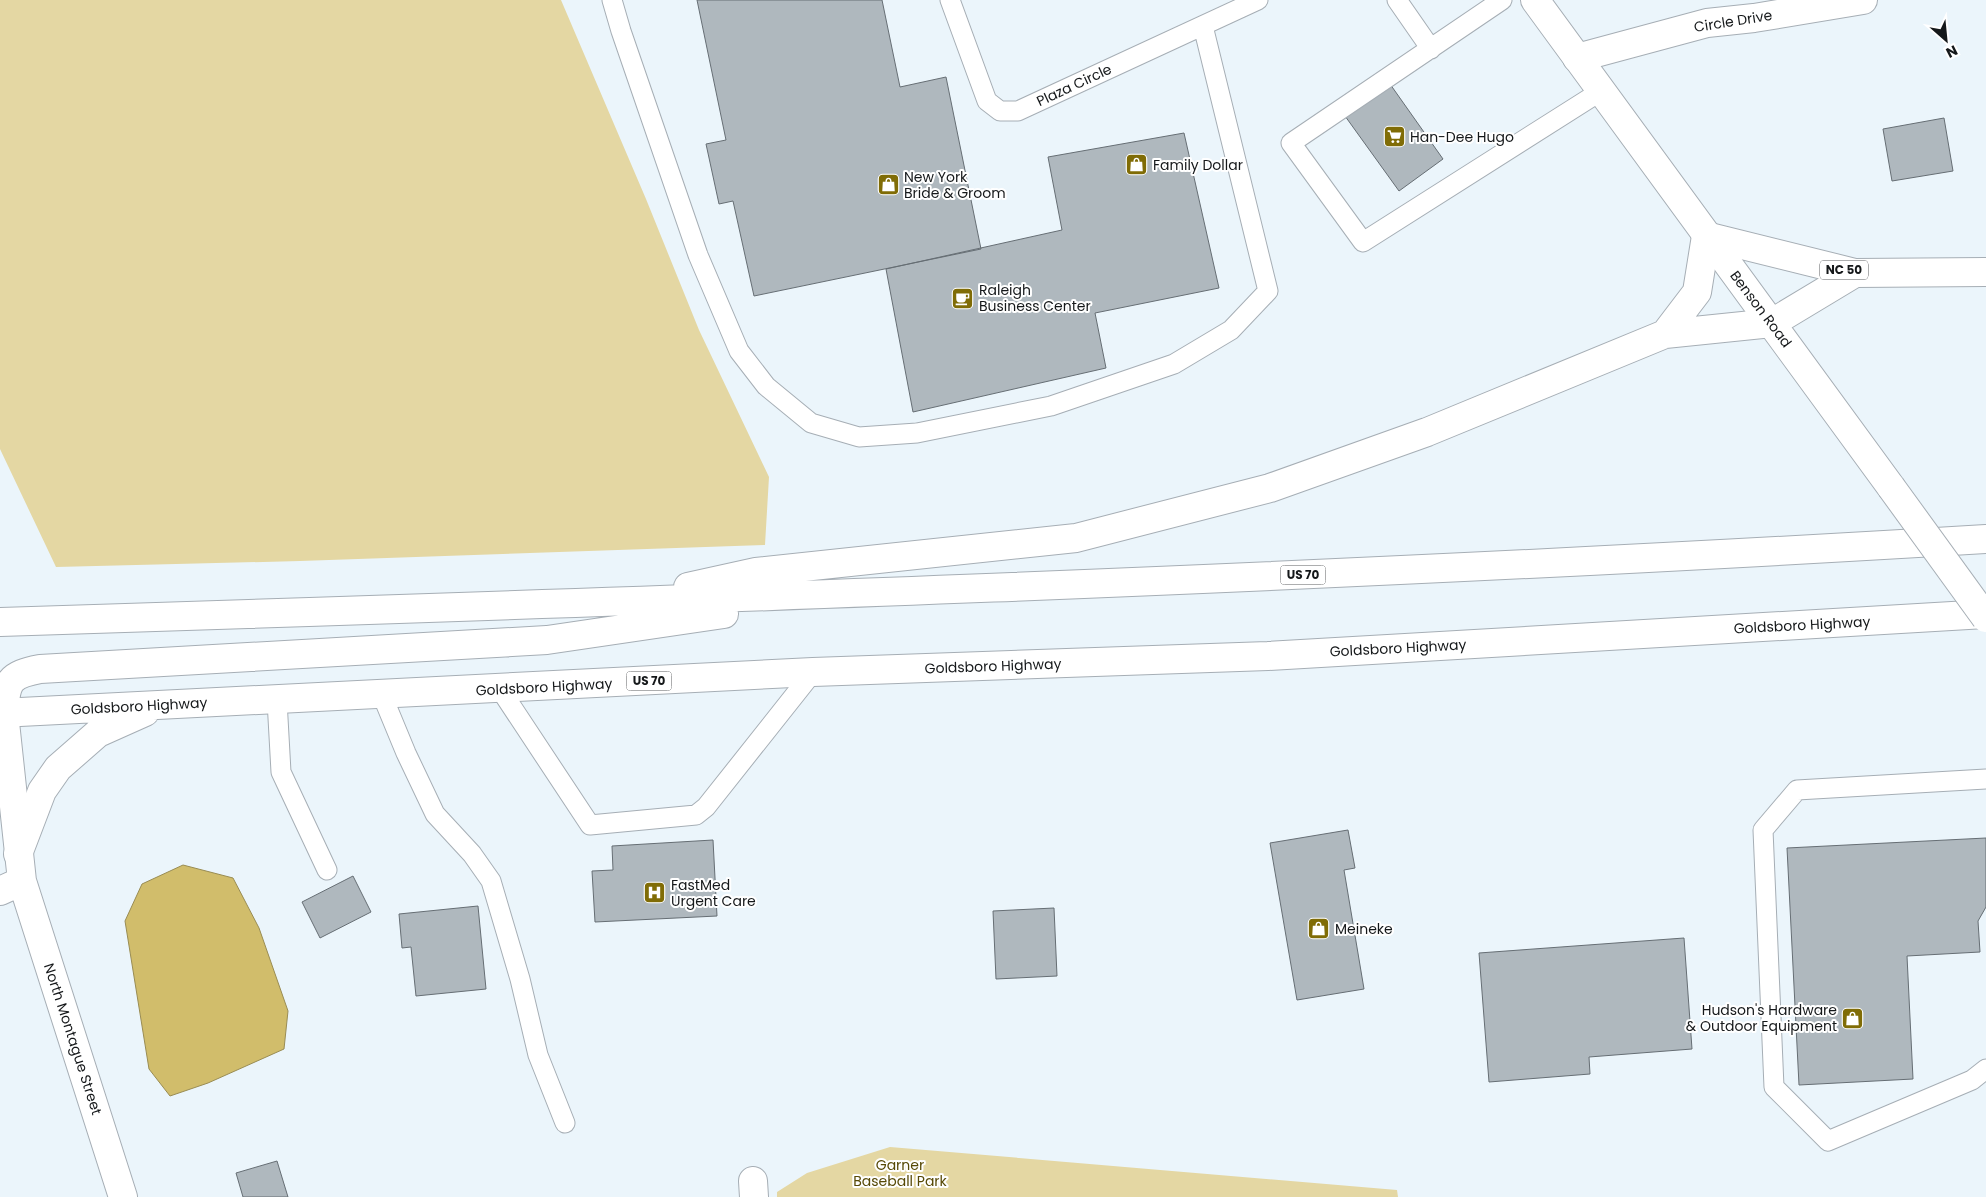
<svg xmlns="http://www.w3.org/2000/svg" width="1986" height="1197" font-family="Poppins,sans-serif">
  <style>
    .green { fill: #e4d7a3 }
    .water { fill: #d1bd6b; stroke: #998c53 }
    .building { fill: #afb8be; stroke: #666e74 }
    .lines { fill: none; stroke-linecap: round; stroke-linejoin: round }
    .lane-casing { stroke: #a6aeb5; stroke-width: 21 }
    .street-casing { stroke: #a6aeb5; stroke-width: 30 }
    .secondary-casing { stroke: #a6aeb5; stroke-width: 30 }
    .primary-casing { stroke: #a6aeb5; stroke-width: 30 }
    .lane { stroke: #fff; stroke-width: 19 }
    .street { stroke: #fff; stroke-width: 28 }
    .secondary { stroke: #fff; stroke-width: 28 }
    .primary { stroke: #fff; stroke-width: 28 }
    .secondary-bridge-casing { stroke: #a6aeb5; stroke-width: 30; stroke-linecap: butt }
    .secondary-bridge { stroke: #fff; stroke-width: 28 }
    .labels { text-anchor: middle; stroke-width: 4; stroke-linejoin: round; paint-order: stroke }
    .shield { fill: #fff; stroke: #5b5d5f; stroke-width: 1 }
    .shield-label { font-size: 12px; font-weight: bold; fill: #15181a }
    .street-label { font-size: 14px; fill: #15181a; stroke: #fff }
    .poi-label { font-size: 14px; fill: #15181a; stroke: #fff; text-anchor: start }
    .park-label { font-size: 14px; fill: #574906; stroke: #fff }
  </style>
  <rect width="100%" height="100%" fill="#ebf5fb"/>
  <path class="green" d="M0,0H561L646,199L699,330L769,477L765,545L300,561L56,567L0,449Z
    M890,1147L1397,1190L1398,1197H777V1192L807,1173Z"/>
  <path class="water" d="M183,865L233,878L259,928L288,1011L284,1049L208,1083L170,1096L149,1069L125,921L142,884Z"/>
  <path class="building" d="M697,0H882L900,87L946,77L981,249L754,296L733,201L719,204L706,144L726,140Z
    M1390,84L1443,159L1399,191L1345,116Z
    M1944,118L1953,171L1892,181L1883,129Z
    M1184,133L1219,288L1095,313L1106,368L913,412L886,269L1062,230L1048,157Z
    M1348,830L1355,868L1344,870L1364,989L1297,1000L1270,843Z
    M1986,838V907L1978,921L1980,952L1907,956L1913,1079L1799,1085L1787,848Z
    M713,840L717,916L595,922L592,871L613,870L612,846Z
    M353,876L371,912L320,938L302,902Z
    M478,906L486,989L416,996L411,947L402,948L399,914Z
    M1054,908L1057,976L996,979L993,911Z
    M1684,938L1692,1049L1589,1057L1590,1074L1489,1082L1479,953Z
    M277,1161L288,1197H243L236,1173Z"/>
  <g class="lines">
    <defs>
      <path id="lane" d="M612,0L621,31L698,255L739,351L766,386L811,423L859,437L917,433L1051,406L1174,364L1231,330L1268,291L1203,26
        M950,0L987,101L1000,111H1018L1258,0
        M1397,0L1431,49
        M1502,0L1291,143L1363,242L1601,91
        M500,689L590,825L696,815L706,807L813,672
        M382,695L406,753L435,814L472,854L491,881L520,979L538,1055L565,1123
        M277,700L281,772L327,870
        M1986,779L1797,790L1763,830L1774,1087L1828,1141L1972,1080L1986,1069"/>
      <path id="street" d="M1577,58L1707,23L1754,18L1863,0
        M4,713L22,881L123,1197
        M0,891L22,881
        M753,1181L754,1197"/>
      <path id="secondary" d="M1535,0L1891,487"/>
      <path id="primary" d="M1665,334L1772,323L1855,273
        M688,587L756,572L1076,538L1270,488L1427,432L1665,334L1697,292L1706,236L1855,273L1986,272
        M0,622C662,601 1325,579 1986,539
        M0,713L813,672L1268,656L1986,614
        M4,713C6,681 9,675 40,669L547,640L724,614
        M18,854L42,791L58,768L98,733L145,712"/>
    </defs>
    <use href="#lane" class="lane-casing"/>
    <use href="#street" class="street-casing"/>
    <use href="#secondary" class="secondary-casing"/>
    <use href="#primary" class="primary-casing"/>
    <use href="#lane" class="lane"/>
    <use href="#street" class="street"/>
    <use href="#secondary" class="secondary"/>
    <use href="#primary" class="primary"/>
    <defs>
      <path id="secondary-bridge" d="M1891,487L1986,618"/>
    </defs>
    <use href="#secondary-bridge" class="secondary-bridge-casing"/>
    <use href="#secondary-bridge" class="secondary-bridge"/>
  </g>
  <defs>
    <symbol id="supermarket-square" viewBox="-11 -11 22 22"><rect x="-9" y="-9" width="18" height="18" rx="4" fill="#806c06" stroke="#fff"/><path d="M-6-5.5h2.5l.6 2H6L4.5 2H-2.5L-4.4-4H-6ZM-1.5 3.2a1.3 1.3 0 1 0 .1 0ZM3 3.2a1.3 1.3 0 1 0 .1 0Z" fill="#fff"/></symbol>
    <symbol id="shop-square" viewBox="-11 -11 22 22"><rect x="-9" y="-9" width="18" height="18" rx="4" fill="#806c06" stroke="#fff"/><path d="M-5-2.5h2.3a2.7 3.5 0 0 1 5.4 0H5L5.5 6h-11ZM-1.5-2.5h3a1.5 2.3 0 0 0-3 0Z" fill="#fff"/></symbol>
    <symbol id="cafe-square" viewBox="-11 -11 22 22"><rect x="-9" y="-9" width="18" height="18" rx="4" fill="#806c06" stroke="#fff"/><path d="M-5.5-4.5H6V0H3Q3 3.5 0 3.5H-2.5Q-5.5 3.5-5.5 0ZM3-3.2v2h1.7v-2ZM-6 4.5H4V6H-6Z" fill="#fff"/></symbol>
    <symbol id="hospital-square" viewBox="-11 -11 22 22"><rect x="-9" y="-9" width="18" height="18" rx="4" fill="#806c06" stroke="#fff"/><path d="M-5-5h3v3.5h4V-5h3V5h-3V1.5h-4V5h-3Z" fill="#fff"/></symbol>
  </defs>
  <g fill-rule="evenodd">
    <use href="#supermarket-square" x="1382" y="124" width="25" height="25"/>
    <use href="#shop-square" x="1124" y="152" width="25" height="25"/>
    <use href="#shop-square" x="876" y="172" width="25" height="25"/>
    <use href="#cafe-square" x="950" y="286" width="25" height="25"/>
    <use href="#hospital-square" x="642" y="880" width="25" height="25"/>
    <use href="#shop-square" x="1306" y="916" width="25" height="25"/>
    <use href="#shop-square" x="1840" y="1006" width="25" height="25"/>
  </g>
  <g class="labels">
    <g class="shield">
      <rect x="1820" y="260.5" width="48" height="19" rx="4"/>
      <rect x="1280.5" y="565.5" width="45" height="19" rx="4"/>
      <rect x="626.5" y="671.5" width="45" height="19" rx="4"/>
    </g>
    <g class="shield-label">
      <text x="1844" y="274">NC 50</text>
      <text x="1303" y="579">US 70</text>
      <text x="649" y="685">US 70</text>
    </g>
    <g class="street-label">
      <text transform="translate(1733 21) rotate(-9)" y="5">Circle Drive</text>
      <text transform="translate(1074 85) rotate(-25)" y="5">Plaza Circle</text>
      <text transform="translate(1761 309) rotate(53)" y="5">Benson Road</text>
      <text transform="translate(1802 625) rotate(-3)" y="5">Goldsboro Highway</text>
      <text transform="translate(1398 648) rotate(-3)" y="5">Goldsboro Highway</text>
      <text transform="translate(993 666) rotate(-2)" y="5">Goldsboro Highway</text>
      <text transform="translate(544 687) rotate(-3)" y="5">Goldsboro Highway</text>
      <text transform="translate(139 706) rotate(-3)" y="5">Goldsboro Highway</text>
      <text transform="translate(73 1039) rotate(72)" y="5">North Montague Street</text>
    </g>
    <g class="poi-label">
      <text x="1410" y="142">Han-Dee Hugo</text>
      <text x="1153" y="170">Family Dollar</text>
      <text x="904" y="182">New York<tspan x="904" dy="16">Bride &amp; Groom</tspan></text>
      <text x="979" y="295">Raleigh<tspan x="979" dy="16">Business Center</tspan></text>
      <text x="671" y="890">FastMed<tspan x="671" dy="16">Urgent Care</tspan></text>
      <text x="1335" y="934">Meineke</text>
      <text x="1837" y="1015" text-anchor="end">Hudson's Hardware<tspan x="1837" dy="16">&amp; Outdoor Equipment</tspan></text>
    </g>
    <g class="park-label">
      <text x="900" y="1170">Garner<tspan x="900" dy="16">Baseball Park</tspan></text>
    </g>
  </g>
  <g transform="translate(1946 40) rotate(153)" stroke="#ffffff" stroke-width="4" paint-order="stroke">
  <path d="M0-4L9 19L0 12L-9 19Z" fill="#15181a"/>
  <text y="-8" font-size="14" font-weight="bold" text-anchor="middle" fill="#15181a">N</text>
  </g>
</svg>
